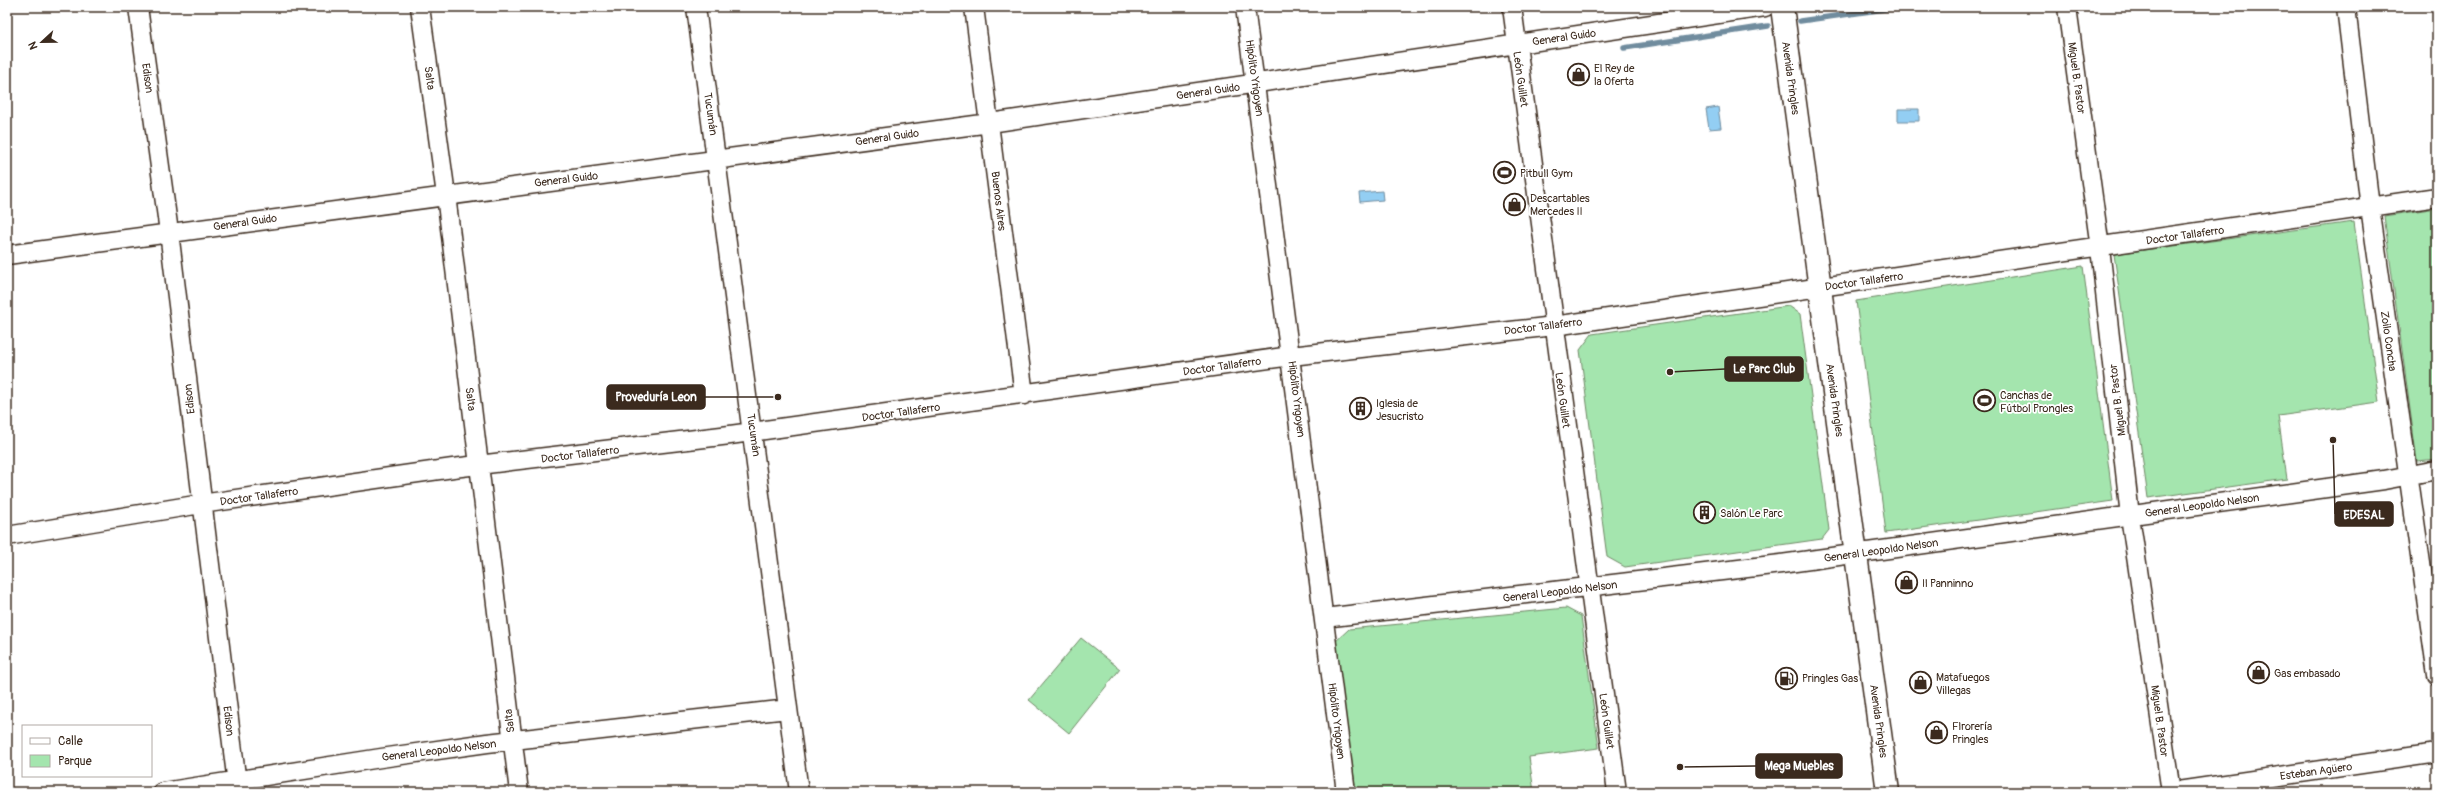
<svg xmlns="http://www.w3.org/2000/svg" width="2444" height="799" font-family="Pangolin,sans-serif">
  <style>
    .green { fill: #a4e5ae; stroke: #708866 }
    .water { fill: #93cef3; stroke: #708c9e }
    .lines { fill: none; stroke-linecap: round; stroke-linejoin: round }
    .stream { stroke: #708c9e; stroke-width: 5.5 }
    .minor-casing { stroke: #3b2a1e; stroke-width: 21 }
    .major-casing { stroke: #3b2a1e; stroke-width: 25 }
    .minor { stroke: #fff; stroke-width: 18 }
    .major { stroke: #fff; stroke-width: 22 }
    .labels { text-anchor: middle; stroke-width: 3.5; stroke-linejoin: round; paint-order: stroke }
    .street-label { font-size: 11px; fill: #3b2a1e; stroke: #fff }
    .poi-label { font-size: 11px; fill: #3b2a1e; stroke: #fff; text-anchor: start }
    .leader { fill: none; stroke: #3b2a1e; stroke-width: 1.5 }
    .callout-dot { fill: #3b2a1e; stroke: #fff; stroke-width: 1.5 }
    .callout { fill: #3b2a1e; stroke: #3b2a1e; stroke-width: 1.5 }
    .callout-label { font-size: 12px; text-anchor: middle; font-weight: bold; fill: #fff }
  </style>
  <rect width="100%" height="100%" fill="#fff"/>
  <filter id="ink" filterUnits="userSpaceOnUse"><feTurbulence type="fractalNoise" baseFrequency=".025" numOctaves="2"/><feDisplacementMap in="SourceGraphic" scale="8" xChannelSelector="R" yChannelSelector="G"/><feConvolveMatrix kernelMatrix="1 2 1 2 8 2 1 2 1" color-interpolation-filters="sRGB"/></filter>
  <g filter="url(#ink)">
    <path class="green" d="M2437,208V459L2417,461L2384,216Z
      M2354,222L2379,402L2278,416L2287,479L2148,498L2114,254Z
      M2083,266L2113,501L1886,533L1856,301Z
      M1789,306L1800,314L1829,530L1822,539L1625,567L1607,557L1580,350L1592,334Z
      M1566,608L1581,616L1599,748L1529,757L1534,792H1356L1335,642L1349,629Z
      M1081,638L1120,669L1069,733L1029,700Z"/>
    <path class="water" d="M1718,107L1721,128L1709,129L1706,109Z
      M1898,109H1919V121H1898Z
      M1382,191L1383,200L1360,202L1359,193Z"/>
    <g class="lines">
      <path class="stream" d="M1800,21L1899,7
        M1624,48L1768,26"/>
      <defs>
        <path id="minor" d="M138,7L169,232L238,792
          M420,7L446,195L519,792
          M696,7L799,792
          M974,7L1024,395
          M1245,7L1346,792
          M1512,7L1617,792
          M2067,7L2100,248L2130,516L2171,792
          M2346,7L2370,207L2437,675
          M7,255L990,123L1765,7
          M7,536L201,504L453,468L730,435L1291,356L1554,326L2437,197
          M1324,618L1781,564L2384,480L2437,470
          M163,792L381,758L487,743L788,709
          M2171,792L2437,753"/>
        <path id="major" d="M1782,7L1888,792"/>
      </defs>
      <use href="#minor" class="minor-casing"/>
      <use href="#major" class="major-casing"/>
      <use href="#minor" class="minor"/>
      <use href="#major" class="major"/>
    </g>
  </g>
  <defs>
    <symbol id="shop-ring" viewBox="-11 -11 22 22"><circle r="9.5" fill="#fff" stroke="#3b2a1e" stroke-width="1.5"/><path d="M-5-2.5h2.3a2.7 3.5 0 0 1 5.4 0H5L5.5 6h-11ZM-1.5-2.5h3a1.5 2.3 0 0 0-3 0Z" fill="#3b2a1e"/></symbol>
    <symbol id="stadium-ring" viewBox="-11 -11 22 22"><circle r="9.5" fill="#fff" stroke="#3b2a1e" stroke-width="1.5"/><path d="M0-5a6.5 5 0 1 0 0 10a6.5 5 0 1 0 0-10ZM-3.5-1.8h7v3.6h-7Z" fill="#3b2a1e"/></symbol>
    <symbol id="building-ring" viewBox="-11 -11 22 22"><circle r="9.5" fill="#fff" stroke="#3b2a1e" stroke-width="1.5"/><path d="M-4-6H4V6H1V3H-1V6H-4ZM-2.5-4.3h1.7v1.8h-1.7ZM.8-4.3h1.7v1.8H.8ZM-2.5-1h1.7V.8h-1.7ZM.8-1h1.7V.8H.8Z" fill="#3b2a1e"/></symbol>
    <symbol id="fuel-ring" viewBox="-11 -11 22 22"><circle r="9.5" fill="#fff" stroke="#3b2a1e" stroke-width="1.5"/><path d="M-5.5-6h7V0h2V4h1.3V-2.5L3-4.5l.8-.8L6-3V5H2.5V1h-1V6h-7ZM-4.2-4.7v3.2H.2V-4.7Z" fill="#3b2a1e"/></symbol>
  </defs>
  <g fill-rule="evenodd">
    <use href="#shop-ring" x="1566" y="62" width="25" height="25"/>
    <use href="#stadium-ring" x="1492" y="160" width="25" height="25"/>
    <use href="#shop-ring" x="1502" y="192" width="25" height="25"/>
    <use href="#stadium-ring" x="1972" y="388" width="25" height="25"/>
    <use href="#building-ring" x="1348" y="396" width="25" height="25"/>
    <use href="#building-ring" x="1692" y="500" width="25" height="25"/>
    <use href="#shop-ring" x="1894" y="570" width="25" height="25"/>
    <use href="#shop-ring" x="2246" y="660" width="25" height="25"/>
    <use href="#fuel-ring" x="1774" y="666" width="25" height="25"/>
    <use href="#shop-ring" x="1908" y="670" width="25" height="25"/>
    <use href="#shop-ring" x="1924" y="720" width="25" height="25"/>
  </g>
  <g class="labels">
    <g class="street-label">
      <text transform="translate(1564 37) rotate(-8)" y="4">General Guido</text>
      <text transform="translate(148 78) rotate(82)" y="4">Edison</text>
      <text transform="translate(430 78) rotate(82)" y="4">Salta</text>
      <text transform="translate(1255 78) rotate(82)" y="4">Hipólito Yrigoyen</text>
      <text transform="translate(1791 78) rotate(82)" y="4">Avenida Pringles</text>
      <text transform="translate(2077 78) rotate(82)" y="4">Miguel B. Pastor</text>
      <text transform="translate(1521 79) rotate(82)" y="4">León Guillet</text>
      <text transform="translate(1208 91) rotate(-8)" y="4">General Guido</text>
      <text transform="translate(711 114) rotate(82)" y="4">Tucumán</text>
      <text transform="translate(887 137) rotate(-8)" y="4">General Guido</text>
      <text transform="translate(566 179) rotate(-7)" y="4">General Guido</text>
      <text transform="translate(999 201) rotate(83)" y="4">Buenos Aires</text>
      <text transform="translate(245 222) rotate(-8)" y="4">General Guido</text>
      <text transform="translate(2185 235) rotate(-8)" y="4">Doctor Tallaferro</text>
      <text transform="translate(1864 281) rotate(-8)" y="4">Doctor Tallaferro</text>
      <text transform="translate(1543 326) rotate(-7)" y="4">Doctor Tallaferro</text>
      <text transform="translate(2389 341) rotate(82)" y="4">Zoilo Concha</text>
      <text transform="translate(1222 366) rotate(-8)" y="4">Doctor Tallaferro</text>
      <text transform="translate(189 399) rotate(-97)" y="4">Edison</text>
      <text transform="translate(471 399) rotate(83)" y="4">Salta</text>
      <text transform="translate(1297 399) rotate(83)" y="4">Hipólito Yrigoyen</text>
      <text transform="translate(1563 400) rotate(82)" y="4">León Guillet</text>
      <text transform="translate(1835 400) rotate(82)" y="4">Avenida Pringles</text>
      <text transform="translate(2117 400) rotate(-97)" y="4">Miguel B. Pastor</text>
      <text transform="translate(901 412) rotate(-8)" y="4">Doctor Tallaferro</text>
      <text transform="translate(754 435) rotate(82)" y="4">Tucumán</text>
      <text transform="translate(580 454) rotate(-7)" y="4">Doctor Tallaferro</text>
      <text transform="translate(259 496) rotate(-8)" y="4">Doctor Tallaferro</text>
      <text transform="translate(2202 505) rotate(-8)" y="4">General Leopoldo Nelson</text>
      <text transform="translate(1881 550) rotate(-8)" y="4">General Leopoldo Nelson</text>
      <text transform="translate(1560 591) rotate(-7)" y="4">General Leopoldo Nelson</text>
      <text transform="translate(229 721) rotate(83)" y="4">Edison</text>
      <text transform="translate(509 721) rotate(-97)" y="4">Salta</text>
      <text transform="translate(1337 721) rotate(83)" y="4">Hipólito Yrigoyen</text>
      <text transform="translate(1607 721) rotate(82)" y="4">León Guillet</text>
      <text transform="translate(1879 721) rotate(82)" y="4">Avenida Pringles</text>
      <text transform="translate(2160 721) rotate(82)" y="4">Miguel B. Pastor</text>
      <text transform="translate(439 750) rotate(-7)" y="4">General Leopoldo Nelson</text>
      <text transform="translate(2316 771) rotate(-8)" y="4">Esteban Agüero</text>
    </g>
    <g class="poi-label">
      <text x="1594" y="72">El Rey de<tspan x="1594" dy="13">la Oferta</tspan></text>
      <text x="1520" y="177">Pitbull Gym</text>
      <text x="1530" y="202">Descartables<tspan x="1530" dy="13">Mercedes II</tspan></text>
      <text x="2000" y="399">Canchas de<tspan x="2000" dy="13">Fútbol Prongles</tspan></text>
      <text x="1376" y="407">Iglesia de<tspan x="1376" dy="13">Jesucristo</tspan></text>
      <text x="1720" y="517">Salón Le Parc</text>
      <text x="1922" y="587">Il Panninno</text>
      <text x="2274" y="677">Gas embasado</text>
      <text x="1936" y="681">Matafuegos<tspan x="1936" dy="13">Villegas</tspan></text>
      <text x="1802" y="682">Pringles Gas</text>
      <text x="1952" y="730">Flrorería<tspan x="1952" dy="13">Pringles</tspan></text>
    </g>
  </g>
  <path class="leader" d="M1670 372L1725 369M778 397L705 397M2333 440L2335 514M1680 767L1756 766"/>
  <g class="callout-dot">
    <circle cx="1670" cy="372" r="4"/>
    <circle cx="778" cy="397" r="4"/>
    <circle cx="2333" cy="440" r="4"/>
    <circle cx="1680" cy="767" r="4"/>
  </g>
  <g class="callout">
    <rect x="1725" y="357" width="78" height="24" rx="4"/>
    <rect x="607" y="385" width="98" height="24" rx="4"/>
    <rect x="2335" y="502" width="58" height="24" rx="4"/>
    <rect x="1756" y="754" width="86" height="24" rx="4"/>
  </g>
  <g class="callout-label">
    <text x="1764" y="373">Le Parc Club</text>
    <text x="656" y="401">Proveduría Leon</text>
    <text x="2364" y="519">EDESAL</text>
    <text x="1799" y="770">Mega Muebles</text>
  </g>
  <rect width="2444" height="799" fill="none" stroke="#fff" stroke-width="24"/>
  <rect x="12" y="12" width="2420" height="775" fill="none" stroke="#3b2a1e" stroke-width="1.5" filter="url(#ink)"/>
  <rect x="22" y="725" width="130" height="52" fill="#ffffff" stroke="#b1aaa5"/>
  <rect x="30" y="738" width="20" height="6" fill="#ffffff" stroke="#b1aaa5"/>
  <text x="58" y="745" font-size="12" fill="#3b2a1e">Calle</text>
  <rect x="30" y="755" width="20" height="12" fill="#a4e5ae" stroke="#b1aaa5"/>
  <text x="58" y="765" font-size="12" fill="#3b2a1e">Parque</text>
  <g transform="translate(42 42) rotate(248)" stroke="#ffffff" stroke-width="3" paint-order="stroke">
  <path d="M0-3L7 15L0 10L-7 15Z" fill="#3b2a1e"/>
  <text y="-6" font-size="11" font-weight="bold" text-anchor="middle" fill="#3b2a1e">N</text>
  </g>
</svg>
